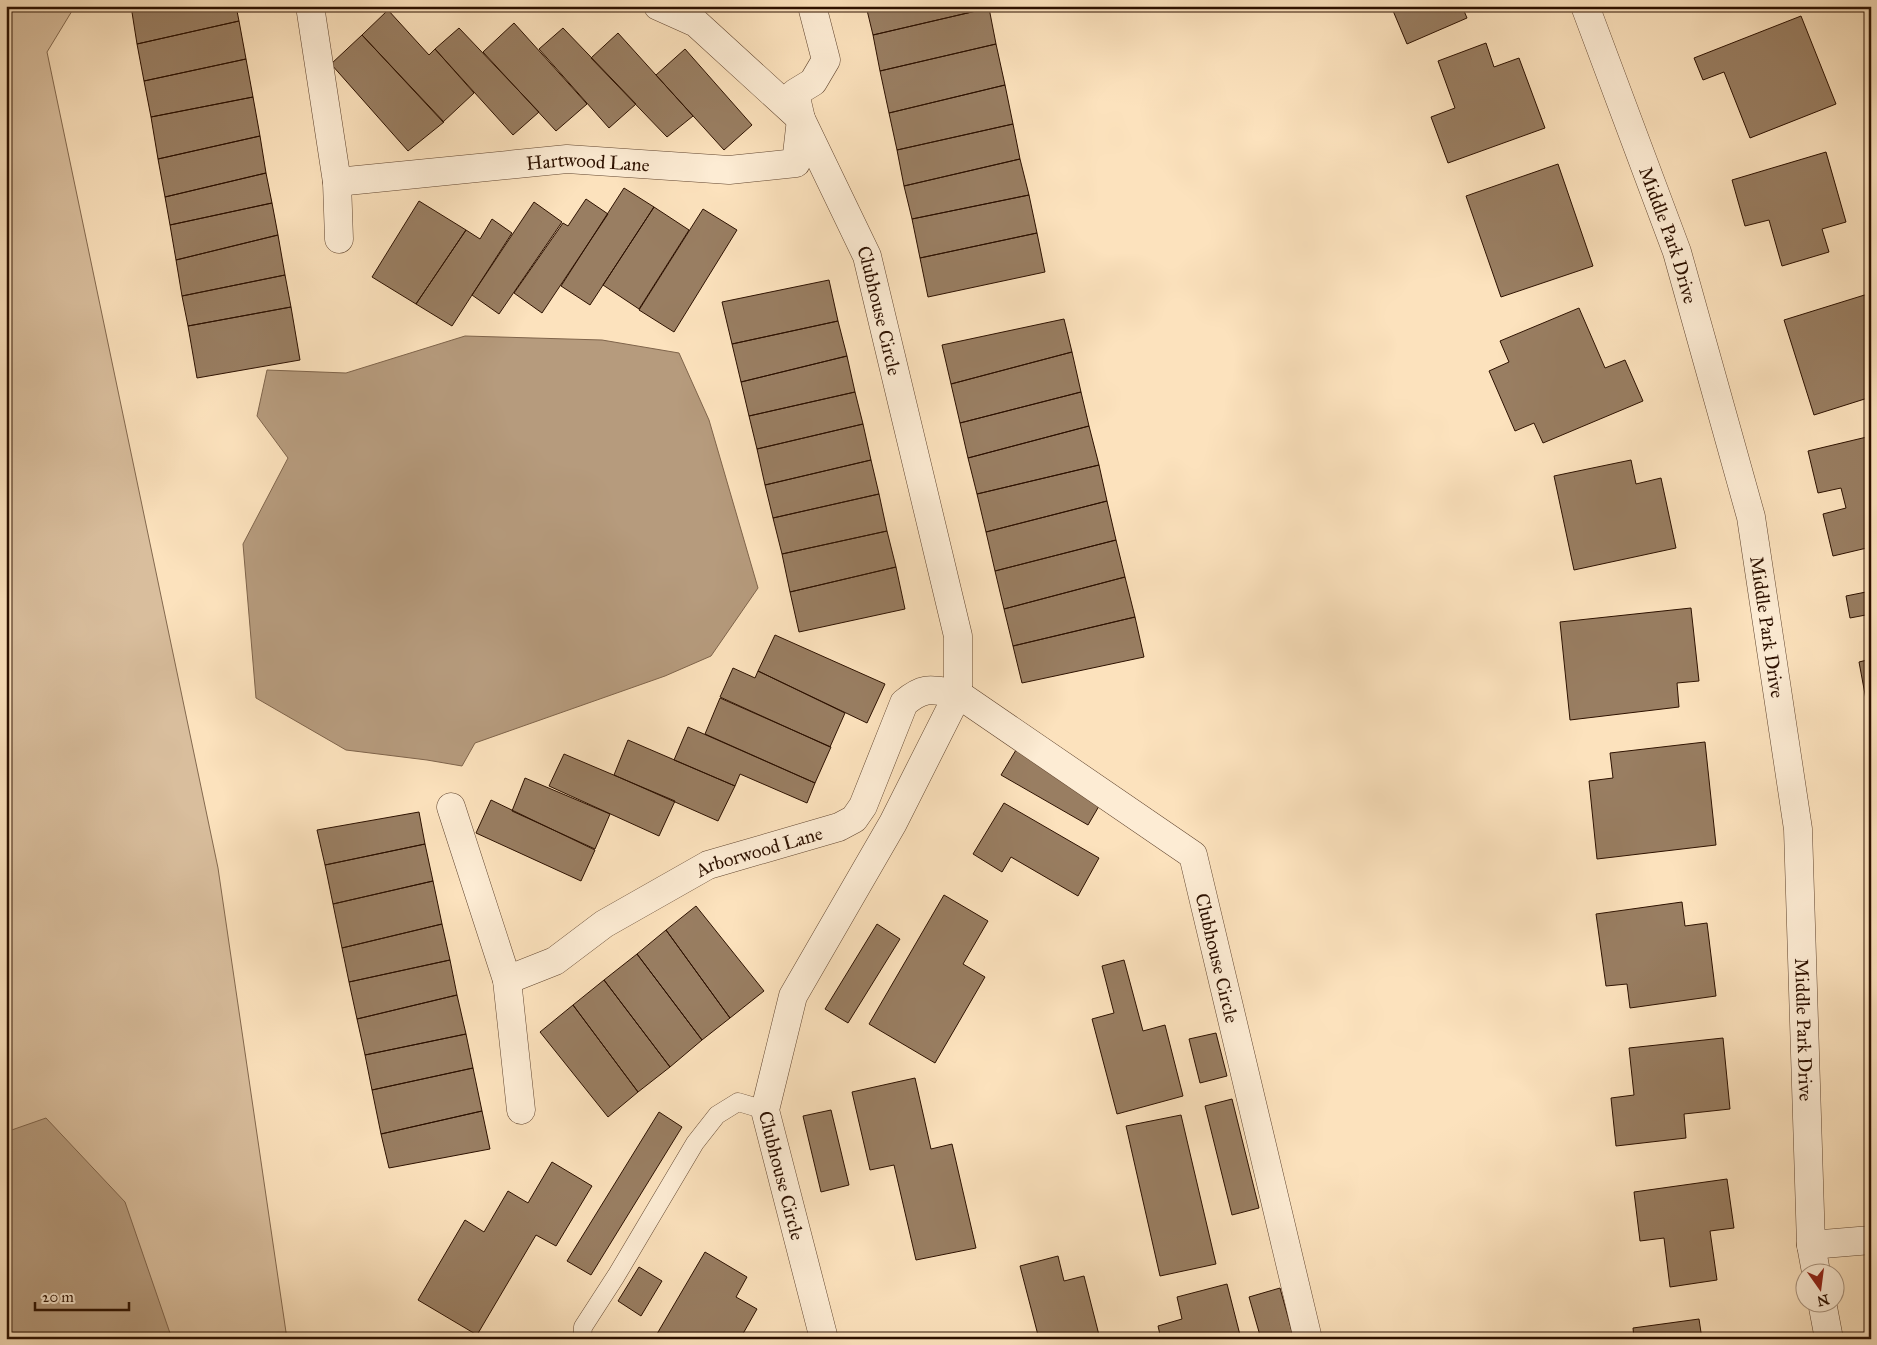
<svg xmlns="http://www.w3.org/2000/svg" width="1877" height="1345" font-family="'IM FELL Great Primer',serif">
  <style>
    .green { fill: #d9be9d; stroke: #83684e }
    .water { fill: #b69b7d; stroke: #7f644b }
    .building { fill: #997e62; stroke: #2d1100 }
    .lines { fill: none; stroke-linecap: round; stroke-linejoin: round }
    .lane-casing { stroke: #61452f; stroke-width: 19 }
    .street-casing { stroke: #61452f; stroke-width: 29 }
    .lane { stroke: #fdecd4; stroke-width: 18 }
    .street { stroke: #fdecd4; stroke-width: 28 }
    .labels { text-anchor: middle; stroke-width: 4.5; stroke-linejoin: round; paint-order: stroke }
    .street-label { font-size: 19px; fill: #2d1100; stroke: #fdecd4 }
  </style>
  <rect width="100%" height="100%" fill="#fce2bd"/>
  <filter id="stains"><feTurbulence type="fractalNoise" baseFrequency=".004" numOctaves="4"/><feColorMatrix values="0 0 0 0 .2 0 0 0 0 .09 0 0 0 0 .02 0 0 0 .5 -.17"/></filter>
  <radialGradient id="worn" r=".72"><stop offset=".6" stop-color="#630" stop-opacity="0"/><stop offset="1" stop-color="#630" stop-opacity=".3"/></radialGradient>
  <path class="green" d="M6,6H75L47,52L218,868L287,1339H6Z"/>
  <path class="water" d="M465,336L602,340L679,353L709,420L758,588L711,656L665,676L475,743L462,766L427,760L346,750L256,698L243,544L288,458L257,416L267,370L346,373Z
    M46,1118L125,1202L172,1339H6V1132Z"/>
  <path class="building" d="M131,6H236L239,21L137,44Z
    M866,6H988L989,8L873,35Z
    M1391,6H1462L1467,18L1407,44Z
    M989,8L996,44L880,71L873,35Z
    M388,10L429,55L435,49L474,93L443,122L362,35Z
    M1801,16L1836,104L1750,138L1724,72L1703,80L1694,58Z
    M239,21L246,59L144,81L137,44Z
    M514,23L587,104L556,131L483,52Z
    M459,28L539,112L513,135L435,49Z
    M563,28L636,104L609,128L539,49Z
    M618,33L693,116L667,137L591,58Z
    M362,35L444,122L408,151L331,64Z
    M1486,43L1494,67L1519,58L1545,128L1448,163L1431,117L1455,108L1438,61Z
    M996,44L1005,85L889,113L880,71Z
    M685,49L752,125L724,150L656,75Z
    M246,59L253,97L151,117L144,81Z
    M1005,85L1013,124L897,150L889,113Z
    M253,97L260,136L158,159L151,117Z
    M1013,124L1020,159L904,186L897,150Z
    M260,136L266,173L165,197L158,159Z
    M1826,152L1846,222L1822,229L1829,252L1782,266L1769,220L1745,226L1732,180Z
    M1020,159L1029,195L912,219L904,186Z
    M1558,164L1593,266L1501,297L1466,196Z
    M266,173L272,203L170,225L165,197Z
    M624,188L654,207L590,305L561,286Z
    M1029,195L1037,233L920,258L912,219Z
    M586,199L608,214L542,313L514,293L563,223L568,226Z
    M419,201L466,230L416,304L372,277Z
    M534,202L562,222L499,314L472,295Z
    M272,203L278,235L176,260L170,225Z
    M654,207L689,230L639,309L603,285Z
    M703,209L737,230L674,332L639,310Z
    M492,219L512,233L452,326L416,304L466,230L480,239Z
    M1037,233L1045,272L928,297L920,258Z
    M278,235L285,275L182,296L176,260Z
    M285,275L291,307L188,326L182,296Z
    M829,280L838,321L732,344L722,302Z
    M1871,293V397L1814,415L1784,320Z
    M291,307L300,360L197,378L188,326Z
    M1579,308L1605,368L1625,360L1643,401L1543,443L1534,423L1515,431L1489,371L1509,362L1500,341Z
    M1064,319L1072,352L951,384L942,345Z
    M838,321L847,356L741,382L732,344Z
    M1072,352L1081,392L960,423L951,384Z
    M847,356L855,392L749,416L741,382Z
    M855,392L863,424L757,449L749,416Z
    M1081,392L1089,426L968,458L960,423Z
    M863,424L871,460L765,485L757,449Z
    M1089,426L1099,465L977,494L968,458Z
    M1871,436V547L1833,556L1823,514L1846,508L1841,488L1818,493L1808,451Z
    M871,460L879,494L773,518L765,485Z
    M1631,460L1636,484L1661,478L1676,548L1574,570L1554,476Z
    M1099,465L1107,501L986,532L977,494Z
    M879,494L887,531L782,554L773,518Z
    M1107,501L1116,540L995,571L986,532Z
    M887,531L896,567L790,592L782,554Z
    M1116,540L1125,577L1004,609L995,571Z
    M896,567L905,609L799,632L790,592Z
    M1125,577L1135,617L1013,646L1004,609Z
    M1871,591V614L1850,618L1846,596Z
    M1691,608L1699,681L1677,683L1679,707L1570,720L1560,622Z
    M1135,617L1144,657L1022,683L1013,646Z
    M775,635L885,684L867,723L758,671Z
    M1871,659V705H1867L1859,662Z
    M733,668L755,678L758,671L845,713L830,747L720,697Z
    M720,698L831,747L815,783L705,734Z
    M688,727L815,783L807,803L740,774L735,786L674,760Z
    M628,740L735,786L718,821L614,775Z
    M1705,742L1716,845L1597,859L1589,781L1613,778L1610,753Z
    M1016,750L1102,801L1088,825L1001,775Z
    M564,754L675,801L659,836L549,786Z
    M525,778L610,814L595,849L512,811Z
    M491,800L595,850L581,881L476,833Z
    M1004,803L1099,858L1078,896L1011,857L1002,872L973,854Z
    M419,812L425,844L325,865L317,830Z
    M425,844L433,881L333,904L325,865Z
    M433,881L442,924L342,948L333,904Z
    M944,895L988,921L963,964L985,977L935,1063L869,1024Z
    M1682,902L1685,926L1707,923L1716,996L1630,1008L1627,984L1606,986L1596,914Z
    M696,906L764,991L730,1018L666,930Z
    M442,924L450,960L349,982L342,948Z
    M877,924L900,939L848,1023L825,1009Z
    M666,930L730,1018L702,1040L637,954Z
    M637,954L702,1040L670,1067L604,980Z
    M450,960L457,995L357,1019L349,982Z
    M1124,960L1143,1031L1165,1025L1183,1096L1117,1114L1092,1019L1114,1013L1102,966Z
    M604,980L670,1067L638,1092L573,1005Z
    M457,995L466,1034L365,1055L357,1019Z
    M573,1005L638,1092L608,1117L540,1032Z
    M1216,1033L1227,1076L1200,1083L1189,1039Z
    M466,1034L473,1068L372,1090L365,1055Z
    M1723,1038L1730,1109L1684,1114L1686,1138L1616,1146L1611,1098L1634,1095L1629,1048Z
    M1869,1049H1871V1109Z
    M473,1068L482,1111L381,1134L372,1090Z
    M915,1078L931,1149L952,1144L976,1248L916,1260L894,1165L870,1170L852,1092Z
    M1232,1099L1259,1208L1232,1215L1205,1106Z
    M831,1110L849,1185L821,1192L803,1116Z
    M482,1111L490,1149L389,1168L381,1134Z
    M659,1112L682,1127L591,1275L567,1261Z
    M1181,1115L1216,1264L1160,1276L1126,1126Z
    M552,1162L592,1186L556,1246L536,1235L477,1335L418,1300L465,1220L484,1232L508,1191L528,1203Z
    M1727,1179L1734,1228L1710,1231L1717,1280L1670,1287L1664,1238L1640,1241L1634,1192Z
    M705,1252L747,1277L736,1297L757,1309L740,1339H654Z
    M1058,1256L1064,1281L1084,1276L1100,1339H1039L1020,1266Z
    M639,1267L662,1281L641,1316L618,1301Z
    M1227,1284L1241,1339H1161L1158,1326L1182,1319L1177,1297Z
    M1280,1288L1294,1339H1261L1249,1297Z
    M1699,1319L1702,1339H1634L1633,1328Z
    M561,1334L562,1339H542Z"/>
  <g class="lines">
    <defs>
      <path id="lane" d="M582,1339L583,1327L616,1276L695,1143L717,1115L738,1102L765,1110"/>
      <g id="street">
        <path d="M310,6L337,182L339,239"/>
        <path id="s1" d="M658,6L696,23L801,119L867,256L958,636V694L893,823L793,996L765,1110L824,1339"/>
        <path id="s2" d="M1585,6L1677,252L1751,517L1798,829L1811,1245L1816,1272"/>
        <path id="s3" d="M337,182L567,159L729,170L796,163L801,119L795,93L813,82L826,60L812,6"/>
        <path d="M451,807L507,980"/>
        <path id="s4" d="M521,1110L507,980L555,961L604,924L708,865L839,827L854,819L863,806L904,703C925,685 933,690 958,694L1193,855L1308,1339"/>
        <path d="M1811,1245L1871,1240"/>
        <path d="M1822,1302L1829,1339"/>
      </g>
    </defs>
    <use href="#lane" class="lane-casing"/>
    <use href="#street" class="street-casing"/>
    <use href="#lane" class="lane"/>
    <use href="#street" class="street"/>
  </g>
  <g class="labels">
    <g class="street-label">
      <text dy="7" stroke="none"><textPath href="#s3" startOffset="252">Hartwood Lane</textPath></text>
      <text dy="7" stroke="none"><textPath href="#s2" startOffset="244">Middle Park Drive</textPath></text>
      <text dy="7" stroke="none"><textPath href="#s1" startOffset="392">Clubhouse Circle</textPath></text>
      <text dy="7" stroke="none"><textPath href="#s2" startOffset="649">Middle Park Drive</textPath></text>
      <text dy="7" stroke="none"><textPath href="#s4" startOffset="416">Arborwood Lane</textPath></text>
      <text dy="7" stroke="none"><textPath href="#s4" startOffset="1092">Clubhouse Circle</textPath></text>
      <text dy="7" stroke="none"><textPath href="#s2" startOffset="1054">Middle Park Drive</textPath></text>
      <text dy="7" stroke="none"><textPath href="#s1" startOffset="1314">Clubhouse Circle</textPath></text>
    </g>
  </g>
  <rect width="1877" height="1345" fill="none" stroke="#fce2bd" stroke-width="25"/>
  <rect x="8" y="8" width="1862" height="1330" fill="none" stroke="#2d1100" stroke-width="2.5"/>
  <rect x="12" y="12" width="1852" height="1320" fill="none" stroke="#2d1100"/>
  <g transform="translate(1820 1288) rotate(166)"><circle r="24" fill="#fdecd4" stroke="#aa947f"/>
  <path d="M0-4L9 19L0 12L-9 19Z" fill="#8f2418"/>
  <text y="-8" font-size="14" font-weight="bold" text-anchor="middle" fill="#2d1100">N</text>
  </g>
  <path d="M35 1302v8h94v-8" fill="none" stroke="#2d1100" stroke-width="2.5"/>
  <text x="42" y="1302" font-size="15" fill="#2d1100" stroke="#fdecd4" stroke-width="4" paint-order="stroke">20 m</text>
  <rect width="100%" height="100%" filter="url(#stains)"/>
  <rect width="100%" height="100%" fill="url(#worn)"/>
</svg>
